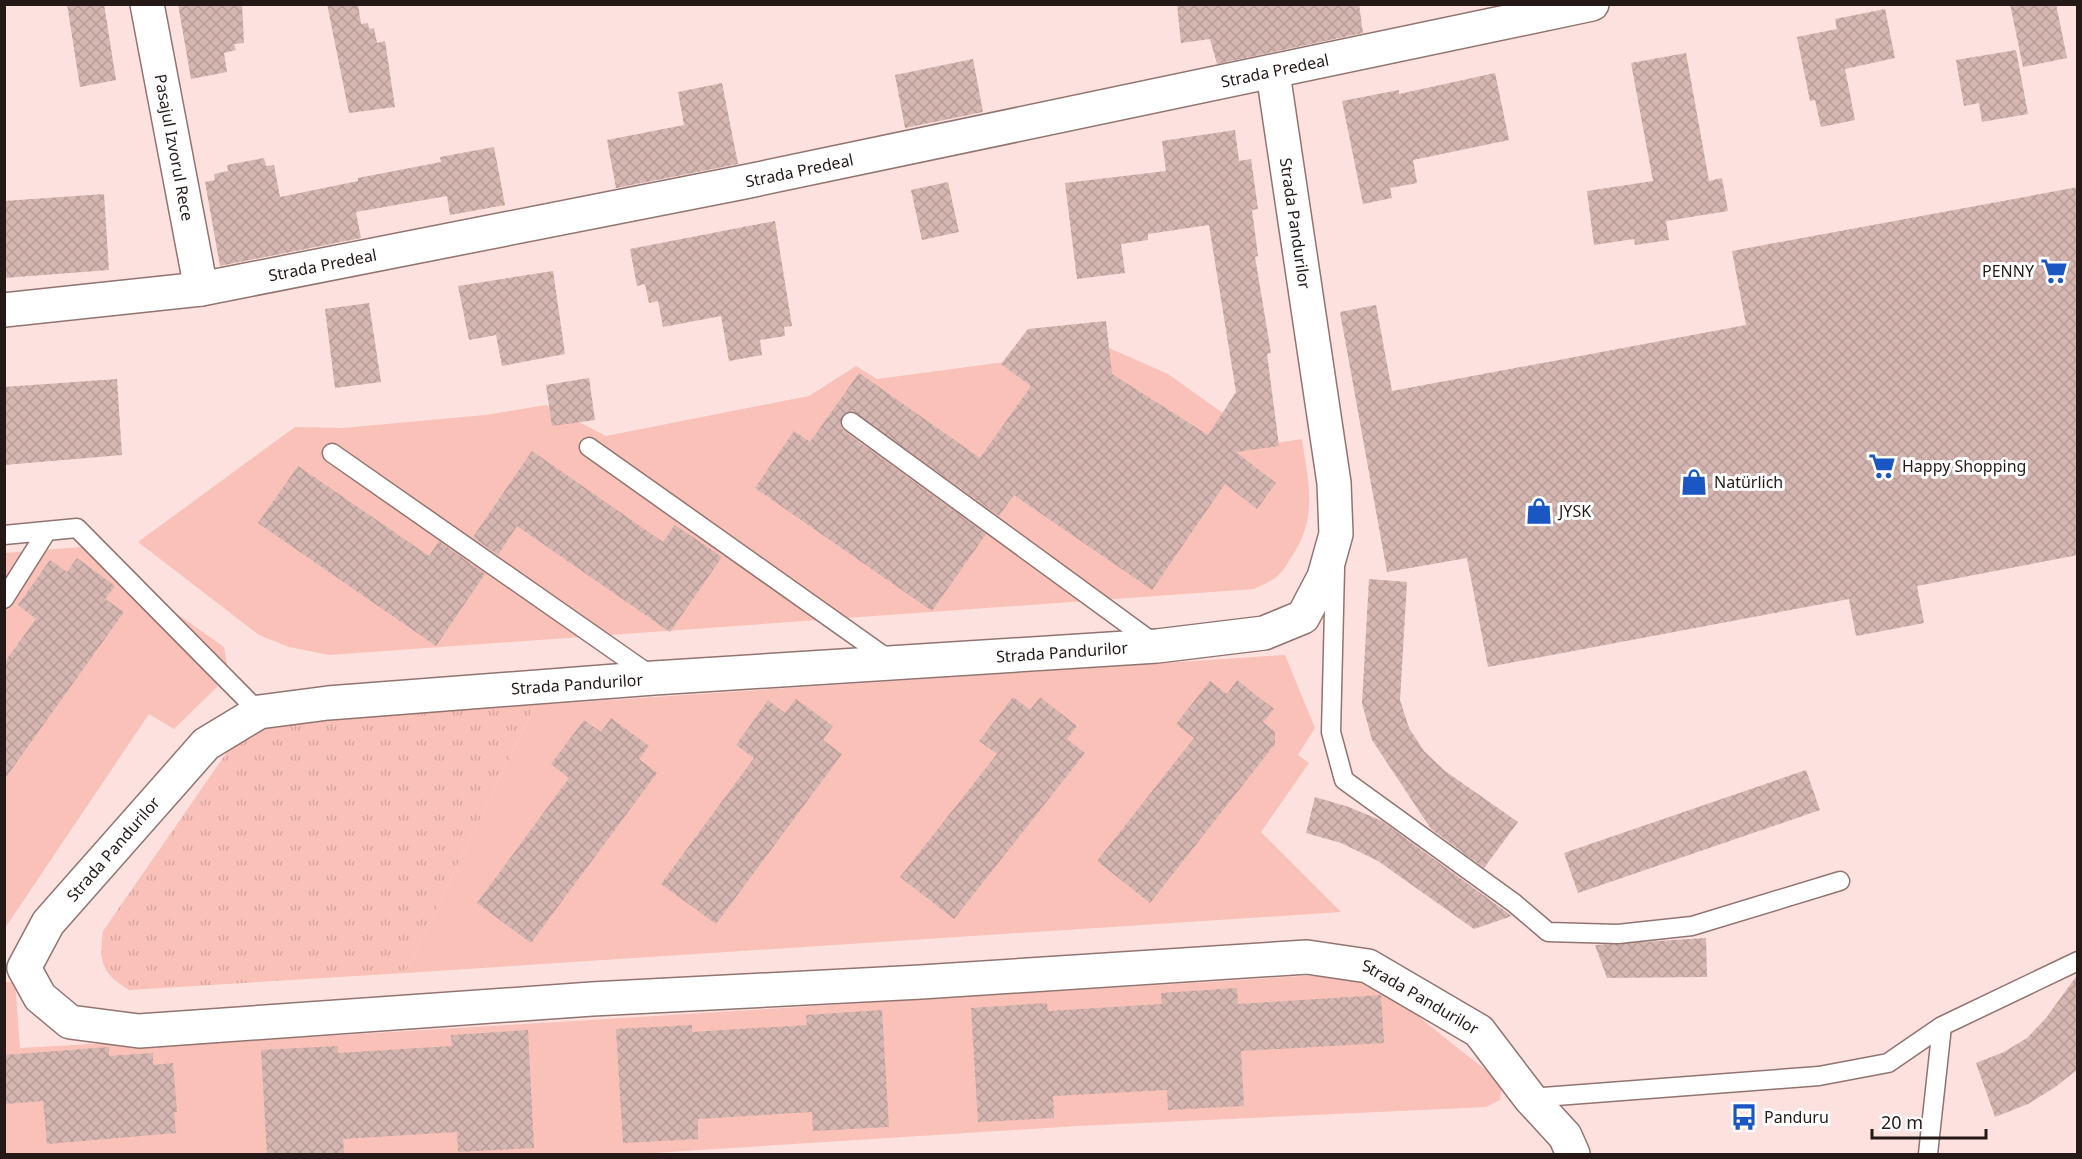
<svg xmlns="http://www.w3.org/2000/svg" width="2082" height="1159" font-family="'Noto Sans',sans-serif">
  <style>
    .green { fill: #fac1b9 }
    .park { fill: url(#park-tufts) }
    .building { fill: url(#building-cross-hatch) }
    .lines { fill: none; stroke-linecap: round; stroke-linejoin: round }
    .service-casing { stroke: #917470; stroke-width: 21 }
    .minor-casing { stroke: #917470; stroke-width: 36 }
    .tertiary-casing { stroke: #917470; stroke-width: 36 }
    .service { stroke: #fff; stroke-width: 18 }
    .minor { stroke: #fff; stroke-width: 33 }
    .tertiary { stroke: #fff; stroke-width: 33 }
    .labels { text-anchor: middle; stroke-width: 6; stroke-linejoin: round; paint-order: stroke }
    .street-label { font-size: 16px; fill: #251918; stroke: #fff }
    .poi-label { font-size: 16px; fill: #251918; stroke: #fff; text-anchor: start }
  </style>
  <defs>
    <pattern id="park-tufts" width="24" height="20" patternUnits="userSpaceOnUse" patternTransform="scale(1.5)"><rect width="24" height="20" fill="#fac1b9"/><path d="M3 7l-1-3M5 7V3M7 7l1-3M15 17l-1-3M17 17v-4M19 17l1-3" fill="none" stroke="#d6a59e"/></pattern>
    <pattern id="building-cross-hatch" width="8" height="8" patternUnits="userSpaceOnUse" patternTransform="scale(1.5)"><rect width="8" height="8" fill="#d5b6b1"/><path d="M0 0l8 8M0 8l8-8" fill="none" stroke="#b79c98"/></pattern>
  </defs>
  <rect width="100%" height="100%" fill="#fce1de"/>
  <path class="green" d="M1109,348L1168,374L1234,421L1245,448L1302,439C1308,481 1318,515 1294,553C1280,576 1279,578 1254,589L329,655L289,647L259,635L138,542L295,427L343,428L485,415L546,405L606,436L809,396L856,366L877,379Z
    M82,547L224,647L228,669L217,687L174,729L149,714L5,928L4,553Z
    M1285,655L1315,728L1298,755L1309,763L1261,832L1341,912L405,973L535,705Z
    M1353,973L1372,980L1497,1079L1502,1087L1500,1100L1486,1107L1077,1126L637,1154H5V982H15L20,1048L109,1043L182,1045Z"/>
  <path class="park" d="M535,705L405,973L129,990C101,973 99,962 103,931L227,752L255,731L309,718Z"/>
  <path class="building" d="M67,4H104L116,80L80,87Z
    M178,4H242L244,43L234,44L236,50L224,53L227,72L191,79Z
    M327,4H358L361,24L368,23L369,29L374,28L377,43L385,41L395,107L349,113Z
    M1177,4H1359L1363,33L1217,64L1210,39L1181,43Z
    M2010,4H2056L2067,58L2023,67Z
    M1885,9L1895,58L1845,69L1855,120L1821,127L1815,100L1810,101L1797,37L1837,29L1835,19Z
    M2016,50L2028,114L1982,122L1979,103L1964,106L1956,60Z
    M1686,53L1709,181L1722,178L1728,211L1666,221L1669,240L1635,245L1634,239L1594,245L1587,191L1653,181L1631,63Z
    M973,59L983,112L905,128L895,75Z
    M1495,73L1509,140L1413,160L1417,183L1390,188L1392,198L1363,204L1342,101L1399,90V94Z
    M722,83L738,164L616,188L607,140L684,125L678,92Z
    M1235,130L1239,161L1251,159L1258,209L1252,210L1258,256L1255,257L1271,353L1267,354L1279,446L1236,452L1276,483L1257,509L1225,484L1152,590L1014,495L999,516L853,411L842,416L841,426L844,431L986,534L932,611L755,488L794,431L810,442L859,373L980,458L1031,386L1001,364L1028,329L1106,321L1112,374L1208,435L1236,392L1209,225L1148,234V240L1121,244L1125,273L1077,279L1065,183L1166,171L1162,141Z
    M494,147L505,205L450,215L447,196L356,212L361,238L220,266L205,182L215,180L214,174L228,171L227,165L264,158L266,166L274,165L280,197L358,181V178L441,162L440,157Z
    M948,182L959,232L922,240L911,190Z
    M2078,187V555L1917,586L1924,623L1856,636L1849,599L1488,667L1467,558L1387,572L1340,312L1376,305L1392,391L1746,325L1732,251Z
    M104,194L109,270L4,278V201Z
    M775,221L792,326L784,327L785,336L760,340L762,355L729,361L721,316L663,327L658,301L649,303L645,284L637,286L630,249Z
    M553,271L565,354L502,366L496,335L469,340L458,286Z
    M369,303L381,382L335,388L325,309Z
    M589,378L595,420L552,426L546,385Z
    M117,379L122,455L4,465V387Z
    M532,451L663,542L675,525L722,557L670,632L517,526L498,555L473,537Z
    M298,466L429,556L439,541L485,574L436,646L258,523Z
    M77,558L115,586L105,599L124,612L4,780V663L36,619L18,605L50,560L67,572Z
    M1369,579L1407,582L1400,700L1409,728L1424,751L1445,771L1518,822L1484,868L1431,829L1372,740L1362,703Z
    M1237,680L1274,709L1263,722L1275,732V744L1150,903L1097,861L1194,738L1176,724L1210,681L1227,694Z
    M1013,697L1030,710L1040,697L1077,726L1067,739L1085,753L954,919L900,877L997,754L979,741Z
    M796,699L833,726L823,740L842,754L716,924L661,884L754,758L736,745L768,700L785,713Z
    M611,718L649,746L639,759L657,773L531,943L477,903L569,778L551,764L584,720L601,732Z
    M1806,770L1820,810L1578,893L1564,853Z
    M1315,797L1349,807L1382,821L1512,916L1474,929L1378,861L1341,843L1306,833Z
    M1706,938L1707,977L1607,978L1595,945Z
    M2078,974V1069L2054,1088L2028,1104L1995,1117L1976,1063L2004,1052L2027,1038L2046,1018Z
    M1237,988L1238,1004L1381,995L1384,1043L1241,1051L1244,1106L1168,1110L1167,1090L1053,1096L1054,1118L978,1122L971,1008L1047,1003L1048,1011L1162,1004L1161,993Z
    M882,1010L889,1127L813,1131L812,1112L698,1119V1139L623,1143L616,1029L692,1025V1032L807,1025L806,1015Z
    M528,1030L534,1148L458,1152L457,1132L343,1139L344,1155H267L261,1050L338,1046V1053L452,1046L451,1035Z
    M109,1047V1056L153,1053V1065L173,1063L177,1112H174L176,1133L47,1144L43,1101L4,1104V1055Z"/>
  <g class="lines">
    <defs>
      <path id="service" d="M851,422L1155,644
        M589,447L891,661
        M332,453L653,677
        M4,535L77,528L259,712
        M1335,569L1331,732L1344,780L1514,903L1548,932L1618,934L1692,926L1840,881
        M4,599L47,531
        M1530,1098L1819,1076L1888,1063L1942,1026
        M1928,1154L1942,1026L2078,961"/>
      <g id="minor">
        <path id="s1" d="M147,4L201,289"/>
        <path id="s2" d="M1273,73L1334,483L1336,534L1324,577L1303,617L1264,633L1157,646L654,678L328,703L259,712L206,744L48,923L24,968L40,997L70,1022L139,1031L592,999L921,982L1307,957L1368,966L1479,1031L1530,1098L1565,1136L1573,1154"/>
      </g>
      <g id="tertiary">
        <path id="s3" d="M4,310L201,289L744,182L1592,4"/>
      </g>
    </defs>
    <use href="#service" class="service-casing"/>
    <use href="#minor" class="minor-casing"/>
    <use href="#tertiary" class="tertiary-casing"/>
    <use href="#service" class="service"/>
    <use href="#minor" class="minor"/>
    <use href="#tertiary" class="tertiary"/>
  </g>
  <defs>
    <symbol id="supermarket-bare" viewBox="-9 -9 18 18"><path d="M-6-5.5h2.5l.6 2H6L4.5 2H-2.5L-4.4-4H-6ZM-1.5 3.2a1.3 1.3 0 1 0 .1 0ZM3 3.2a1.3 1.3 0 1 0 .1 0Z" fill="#1b57c3" stroke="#fff" stroke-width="2.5" paint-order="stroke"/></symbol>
    <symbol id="shop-bare" viewBox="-9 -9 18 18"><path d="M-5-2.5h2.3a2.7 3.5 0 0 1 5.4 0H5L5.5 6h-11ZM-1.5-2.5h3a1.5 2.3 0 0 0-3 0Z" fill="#1b57c3" stroke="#fff" stroke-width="2.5" paint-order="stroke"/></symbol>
    <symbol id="bus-bare" viewBox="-9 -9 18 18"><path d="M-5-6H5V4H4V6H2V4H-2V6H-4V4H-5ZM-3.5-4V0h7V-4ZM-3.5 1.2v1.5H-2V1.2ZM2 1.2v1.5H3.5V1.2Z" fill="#1b57c3" stroke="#fff" stroke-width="2.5" paint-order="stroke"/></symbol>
  </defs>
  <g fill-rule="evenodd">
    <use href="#supermarket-bare" x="2035" y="252" width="38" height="38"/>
    <use href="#supermarket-bare" x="1863" y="447" width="38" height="38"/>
    <use href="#shop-bare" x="1675" y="463" width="38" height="38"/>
    <use href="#shop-bare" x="1520" y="492" width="38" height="38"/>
    <use href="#bus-bare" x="1725" y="1098" width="38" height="38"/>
  </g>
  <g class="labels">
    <g class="street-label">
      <text dy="6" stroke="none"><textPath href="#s3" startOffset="1294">Strada Predeal</textPath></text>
      <text dy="6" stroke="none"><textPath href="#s1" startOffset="146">Pasajul Izvorul Rece</textPath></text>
      <text dy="6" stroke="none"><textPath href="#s3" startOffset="808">Strada Predeal</textPath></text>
      <text dy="6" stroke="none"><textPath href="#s2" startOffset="152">Strada Pandurilor</textPath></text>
      <text dy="6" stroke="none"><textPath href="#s3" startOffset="322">Strada Predeal</textPath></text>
      <text transform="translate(1062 652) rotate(-4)" y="6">Strada Pandurilor</text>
      <text transform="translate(577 684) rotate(-4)" y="6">Strada Pandurilor</text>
      <text transform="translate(113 849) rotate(-49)" y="6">Strada Pandurilor</text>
      <text dy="6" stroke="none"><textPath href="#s2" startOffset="3392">Strada Pandurilor</textPath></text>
    </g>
    <g class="poi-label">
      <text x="2034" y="277" text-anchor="end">PENNY</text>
      <text x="1902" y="472">Happy Shopping</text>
      <text x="1714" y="488">Natürlich</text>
      <text x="1559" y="517">JYSK</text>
      <text x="1764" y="1123">Panduru</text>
    </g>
  </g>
  <rect width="2082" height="1159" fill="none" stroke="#251918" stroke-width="12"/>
  <path d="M1872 1129v9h114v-9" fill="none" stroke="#251918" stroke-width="3"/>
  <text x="1881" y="1129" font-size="18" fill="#251918" stroke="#ffffff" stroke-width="4.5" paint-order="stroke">20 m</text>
</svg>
